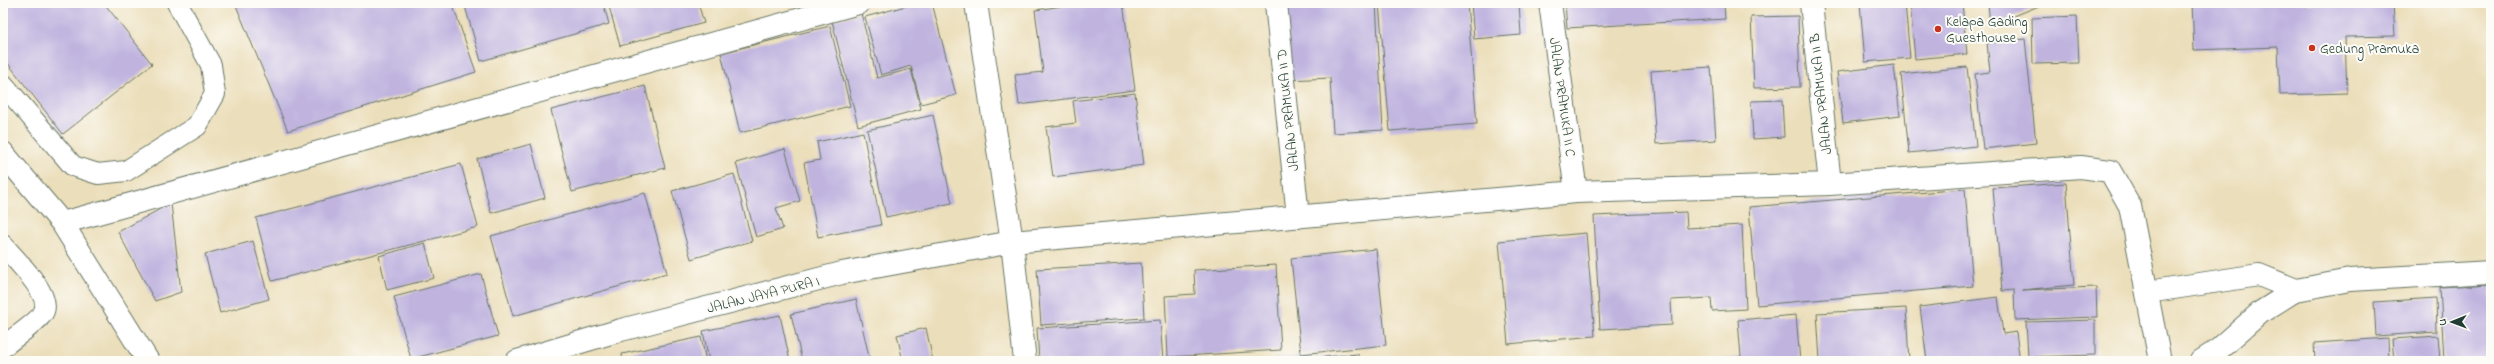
<svg xmlns="http://www.w3.org/2000/svg" width="2494" height="364" font-family="'Indie Flower',sans-serif">
  <style>
    .building { fill: #c0b4df }
    .lines { fill: none; stroke-linecap: round; stroke-linejoin: round }
    .service-casing { stroke: #667563; stroke-width: 22 }
    .minor-casing { stroke: #667563; stroke-width: 24 }
    .service { stroke: #fff; stroke-width: 20 }
    .minor { stroke: #fff; stroke-width: 22 }
    .poi-dot { fill: #c8321e; stroke: #fdfcf7; stroke-width: 1.5 }
    .labels { text-anchor: middle; stroke-width: 4; stroke-linejoin: round; paint-order: stroke }
    .poi-label { font-size: 14px; fill: #1f3d34; stroke: #fdfcf7; text-anchor: start }
    .street-label { font-size: 14px; fill: #1f3d34; stroke: #fdfcf7 }
  </style>
  <rect width="100%" height="100%" fill="#fdfcf7"/>
  <filter id="ink" filterUnits="userSpaceOnUse"><feTurbulence type="fractalNoise" baseFrequency=".025" numOctaves="2"/><feDisplacementMap in="SourceGraphic" scale="8" xChannelSelector="R" yChannelSelector="G"/><feConvolveMatrix kernelMatrix="1 2 1 2 8 2 1 2 1" color-interpolation-filters="sRGB"/></filter>
  <filter id="wash" filterUnits="userSpaceOnUse"><feTurbulence type="fractalNoise" baseFrequency=".012" numOctaves="4" result="noise"/><feDisplacementMap in="SourceGraphic" scale="16" xChannelSelector="R" yChannelSelector="G"/><feGaussianBlur stdDeviation="0.9" result="paint"/><feColorMatrix in="noise" values="0 0 0 0 0 0 0 0 0 0 0 0 0 0 0 0 0 1.4 0 .05"/><feComposite in="paint" operator="in"/></filter>
  <g filter="url(#wash)">
    <rect width="100%" height="100%" fill="#ebdeba"/>
    <g id="blocks">
      <path class="building" d="M3,3H104L152,64L63,134L3,57Z
        M235,3H452L476,72L288,131Z
        M464,3H603L609,24L481,61Z
        M608,3H698L704,23L620,46Z
        M917,3H932L956,95L921,104L911,66L881,75L865,17Z
        M1084,3H1123L1135,90L1019,105L1015,75L1043,72L1035,10Z
        M1285,3H1376L1383,130L1333,133L1330,78L1289,80Z
        M1379,3H1467L1477,124L1390,131Z
        M1471,3H1519L1521,35L1474,39Z
        M1565,3H1724L1725,19L1567,28Z
        M1860,3H1905L1910,58L1865,62Z
        M1910,3H1962L1967,54L1915,59Z
        M1988,3H2046L1990,26Z
        M2192,3H2393L2395,36L2345,37L2347,93L2280,95L2278,47L2194,50Z
        M861,13L877,78L911,69L921,109L858,126L832,21Z
        M1798,16L1800,87L1754,88L1751,17Z
        M2077,16L2079,63L2033,64L2032,18Z
        M830,26L850,106L740,133L721,53Z
        M2025,39L2036,143L1983,149L1975,74L1990,72L1987,43Z
        M1894,65L1900,116L1843,123L1837,72Z
        M1711,67L1716,140L1656,144L1651,71Z
        M1967,67L1976,146L1909,153L1901,74Z
        M645,86L665,168L572,192L551,110Z
        M1135,93L1144,165L1053,177L1046,127L1076,123L1073,101Z
        M1782,100L1784,137L1753,139L1751,101Z
        M933,115L952,203L886,217L867,130Z
        M863,132L881,225L818,237L804,163L820,160L817,142Z
        M531,144L545,198L491,213L477,159Z
        M785,149L800,201L776,208L783,229L756,237L736,163Z
        M461,164L478,227L272,281L256,218Z
        M734,174L752,241L691,259L672,191Z
        M2066,183L2074,285L2022,290L2096,287L2097,317L2015,320L2014,290L2002,291L1993,188Z
        M1965,189L1973,286L1757,305L1749,207Z
        M645,193L667,273L513,316L491,236Z
        M171,203L181,292L155,301L118,232Z
        M1686,212L1687,228L1742,225L1746,309L1712,311L1711,298L1671,300L1672,325L1600,329L1594,216Z
        M1586,233L1595,336L1508,344L1499,241Z
        M253,241L269,299L220,313L205,254Z
        M425,243L434,278L387,290L379,256Z
        M1376,249L1386,345L1301,354L1291,258Z
        M1141,263L1144,318L1041,325L1037,269Z
        M1276,265L1281,350L1168,357L1165,296L1195,294L1194,270Z
        M481,274L498,336L411,359L394,297Z
        M2491,284V361H2444L2440,287Z
        M1998,297L2003,334L2016,332L2020,361H1927L1920,307Z
        M2436,298L2437,332L2376,336L2374,302Z
        M856,299L870,361H802L791,314Z
        M1906,308L1909,361H1820L1817,313Z
        M780,315L790,361H709L703,331Z
        M1796,315L1800,361H1719V359L1741,357L1738,320Z
        M1160,320L1163,361H1039L1037,328Z
        M2095,320V355L2028,357L2026,322Z
        M926,328L933,361H903L897,335Z
        M2438,336L2440,361H2394L2392,339Z
        M701,337L706,361H623L622,354Z
        M2388,338L2389,361H2315L2314,343Z
        M1358,354V361H1315V358Z
        M1312,356L1313,361H1275V358Z"/>
    </g>
  </g>
  <g filter="url(#ink)">
    <use href="#blocks" fill-opacity="0" stroke="#667563" stroke-width="1"/>
    <g class="lines">
      <defs>
        <path id="service" d="M3,84L73,166L98,174L126,171L197,126L215,94L211,65L177,3
          M3,245C14,258 54,296 43,313C38,322 12,339 3,347"/>
        <path id="minor" d="M976,3L1012,242L1025,361
          M1276,3L1298,217
          M1550,3L1576,192
          M1811,3L1830,184
          M3,153L62,223L148,361
          M62,223L859,3
          M2147,292L2259,275L2296,290
          M517,361L621,330L842,273L1012,242L1576,192L1830,184L2081,167L2110,171L2130,206L2160,361
          M2201,361L2218,350L2261,312L2296,290L2350,280L2491,272"/>
      </defs>
      <use href="#service" class="service-casing"/>
      <use href="#minor" class="minor-casing"/>
      <use href="#service" class="service"/>
      <use href="#minor" class="minor"/>
    </g>
  </g>
  <g class="poi-dot">
    <circle cx="1938" cy="29" r="4"/>
    <circle cx="2312" cy="48" r="4"/>
  </g>
  <g class="labels">
    <g class="poi-label">
      <text x="1946" y="26">Kelapa Gading<tspan x="1946" dy="16">Guesthouse</tspan></text>
      <text x="2320" y="53">Gedung Pramuka</text>
    </g>
    <g class="street-label">
      <text transform="translate(1820 94) rotate(-96)" y="5">JALAN PRAMUKA II B</text>
      <text transform="translate(1563 97) rotate(82)" y="5">JALAN PRAMUKA II C</text>
      <text transform="translate(1287 110) rotate(-96)" y="5">JALAN PRAMUKA II D</text>
      <text transform="translate(763 294) rotate(-14)" y="5">JALAN JAYA PURA I</text>
    </g>
  </g>
  <rect width="2494" height="364" fill="none" stroke="#fdfcf7" stroke-width="16"/>
  <g transform="translate(2452 322) rotate(269)" stroke="#fdfcf7" stroke-width="3" paint-order="stroke">
  <path d="M0-3L7 15L0 10L-7 15Z" fill="#1f3d34"/>
  <text y="-6" font-size="11" font-weight="bold" text-anchor="middle" fill="#1f3d34">U</text>
  </g>
</svg>
